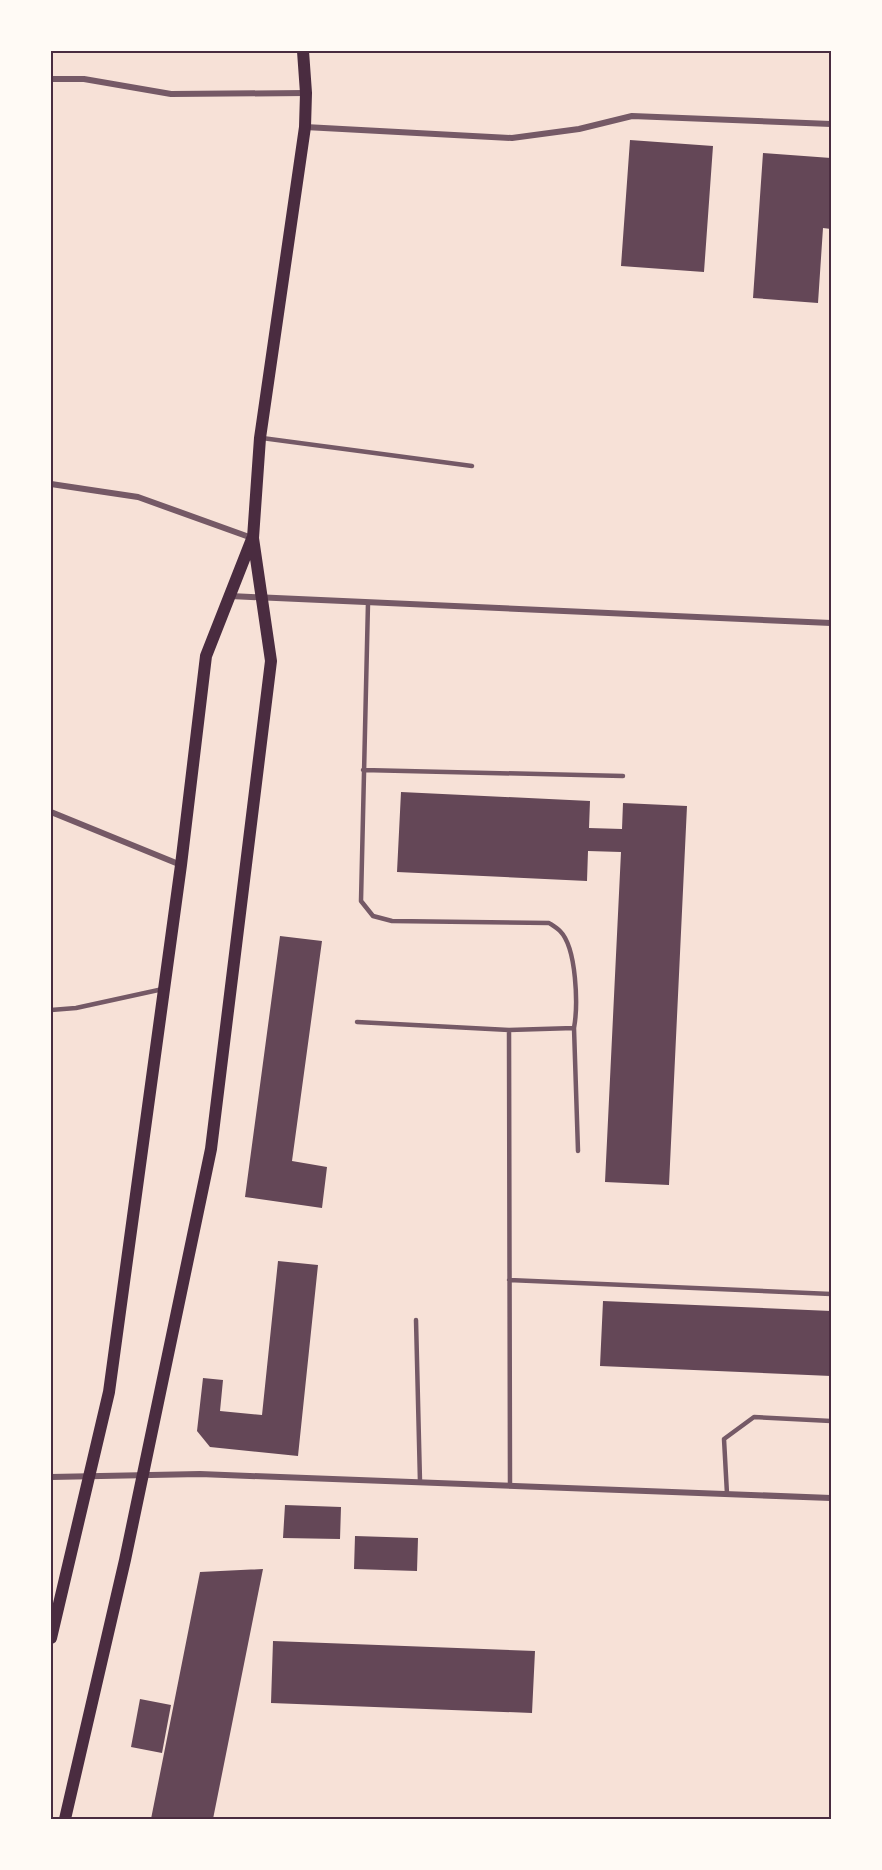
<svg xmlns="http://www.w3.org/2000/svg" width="882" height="1870" font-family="Cabin,sans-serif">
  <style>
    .building { fill: #644757 }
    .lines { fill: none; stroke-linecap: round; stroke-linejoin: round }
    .service { stroke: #755966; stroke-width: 4.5 }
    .minor { stroke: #755966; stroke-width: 6 }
    .secondary { stroke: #4a2c40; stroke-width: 12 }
    .neatline { fill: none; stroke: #4a2c40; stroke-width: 2 }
  </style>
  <rect width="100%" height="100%" fill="#f7e1d7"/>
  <path class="building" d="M630,140L713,146L704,272L621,266Z
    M763,153L831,158V229L823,228L818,303L753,298Z
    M401,792L590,801L589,828L622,829L623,803L687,806L669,1185L605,1182L621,852L588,851L587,881L397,872Z
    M280,936L322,941L292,1161L327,1167L322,1208L245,1197Z
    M278,1261L318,1265L298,1456L210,1447L197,1431L203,1378L223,1380L220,1411L262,1415Z
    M603,1301L831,1311V1376L600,1366Z
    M285,1505L341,1507L340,1539L283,1538Z
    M355,1536L418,1538L417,1571L354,1569Z
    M263,1569L213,1819H151L200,1572Z
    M273,1641L535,1651L532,1713L271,1703Z
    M140,1699L171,1705L162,1753L131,1747Z"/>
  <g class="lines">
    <path class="service" d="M262,438L472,466
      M363,770L623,776
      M51,1010L76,1008L163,989
      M357,1022L509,1030L574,1028C578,1006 577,948 560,931C557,928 552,925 549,923L392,921L373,916L361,901L368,603
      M574,1028L578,1151
      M509,1030L510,1486
      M509,1280L831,1294
      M416,1320L420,1482
      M727,1494L724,1439L754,1417L831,1421"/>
    <path class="minor" d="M51,79H84L171,94L306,93
      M305,127L512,138L579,129L632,116L831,124
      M51,484L138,497L252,538
      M230,596L831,623
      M51,812L181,865
      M51,1477L200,1474L831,1498"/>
    <path class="secondary" d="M51,1638L109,1392L181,865L206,656L252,539
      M65,1819L125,1560L211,1149L271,661L253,538L260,438L305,127L306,93L303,51"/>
  </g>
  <rect width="882" height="1870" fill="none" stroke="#fffaf5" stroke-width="105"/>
  <rect x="52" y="52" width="778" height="1766" class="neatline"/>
</svg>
